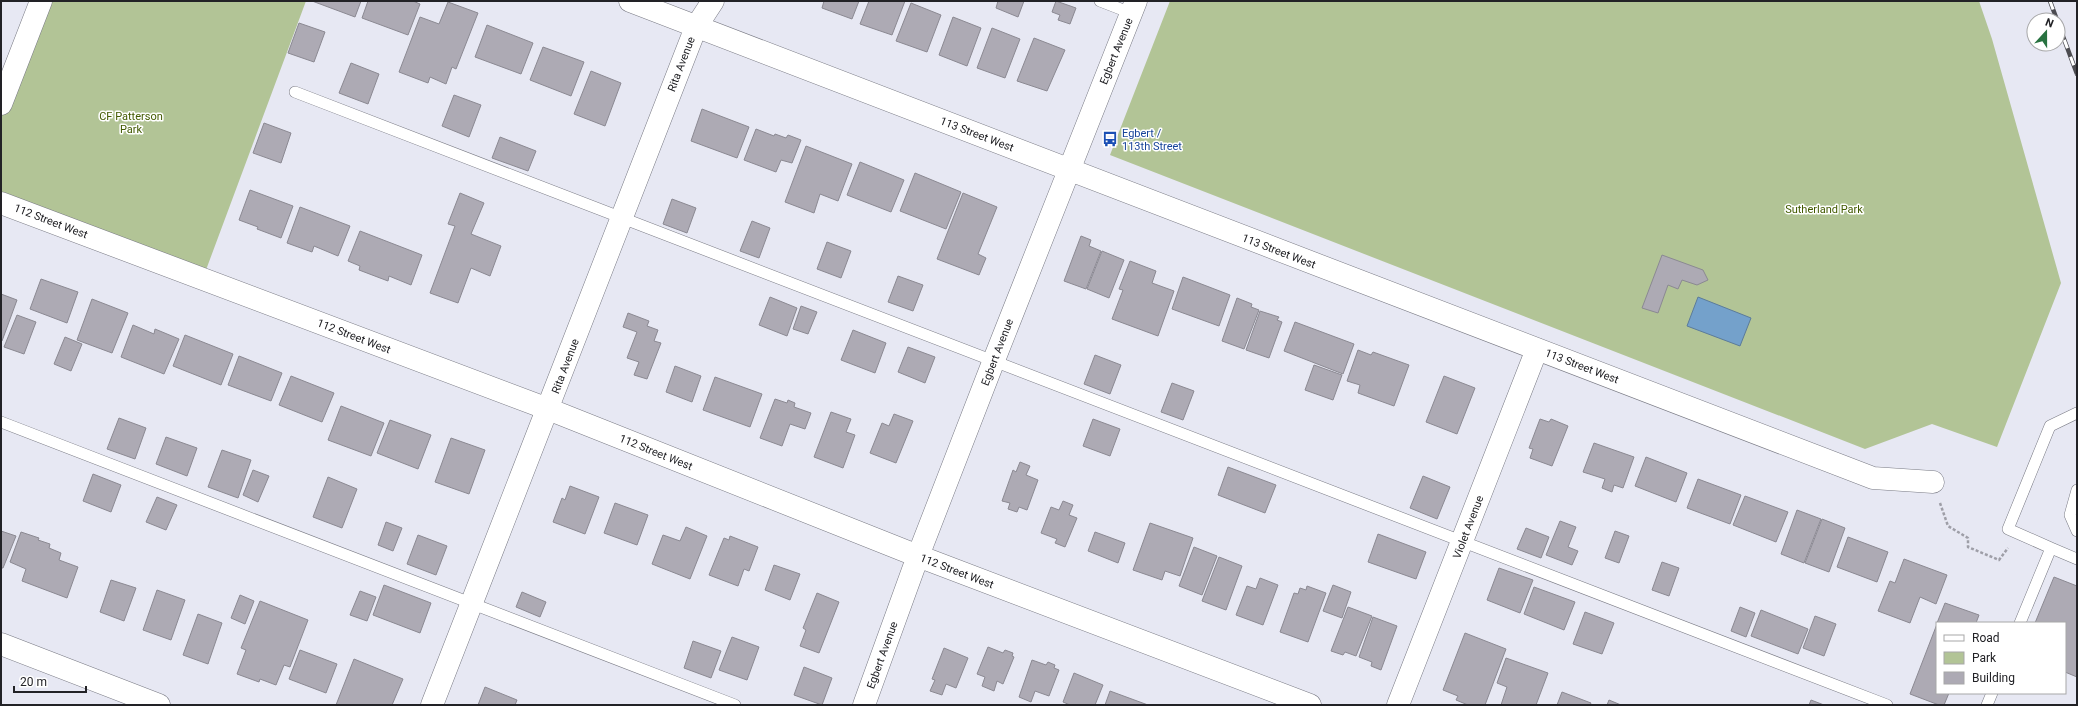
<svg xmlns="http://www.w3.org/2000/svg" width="2078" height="706" font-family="Roboto,sans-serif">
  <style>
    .green { fill: #b2c496 }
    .water { fill: #74a1cb; stroke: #5b7b9a }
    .building { fill: #adaab4; stroke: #8b8992 }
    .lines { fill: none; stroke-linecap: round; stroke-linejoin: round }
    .lane-casing { stroke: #797a84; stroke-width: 12 }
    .street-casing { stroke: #797a84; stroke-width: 23 }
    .path { stroke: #9e9ea7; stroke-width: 2.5; stroke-dasharray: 3 2; stroke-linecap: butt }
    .lane { stroke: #fff; stroke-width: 11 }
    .street { stroke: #fff; stroke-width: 22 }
    .rail-casing { stroke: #4c4c51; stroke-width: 4.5 }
    .rail { stroke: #fff; stroke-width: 3; stroke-dasharray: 9; stroke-linecap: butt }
    .labels { text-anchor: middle; stroke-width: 3; stroke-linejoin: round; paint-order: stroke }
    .street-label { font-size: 11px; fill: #222226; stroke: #fff }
    .park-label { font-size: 11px; fill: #425a00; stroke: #fff }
    .transit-label { font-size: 11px; fill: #164399; stroke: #fff; text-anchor: start }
  </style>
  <rect width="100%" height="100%" fill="#e7e8f3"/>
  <path class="green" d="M41,1H306L203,278L1,203V104Z
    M1170,1H1979L1992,39L2061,283L1997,447L1932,424L1865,449L1110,155Z"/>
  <path class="water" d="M1698,297L1751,318L1740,346L1687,326Z"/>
  <path class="building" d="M312,1H361L355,17Z
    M368,1H413L420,4L408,35L362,18Z
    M824,1H859L852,19L822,8Z
    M869,1H905L892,35L860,24Z
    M998,1H1024L1018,17L996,8Z
    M1056,1L1076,8L1070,24L1058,20L1060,15L1052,12Z
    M448,2L478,13L456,69L452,67L446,84L430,77L428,83L399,72L420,17L439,24Z
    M911,3L941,15L927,52L896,41Z
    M953,17L981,28L967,66L939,55Z
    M299,23L325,32L314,62L288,53Z
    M487,25L533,43L521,74L475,57Z
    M992,28L1020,39L1005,78L977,68Z
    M1034,38L1065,50L1047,91L1017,81Z
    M543,47L584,62L571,96L530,80Z
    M351,63L379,74L368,104L339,93Z
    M591,71L621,83L605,126L574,114Z
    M454,95L481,105L469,137L442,126Z
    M702,109L749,127L737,158L691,141Z
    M264,123L291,133L281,163L253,153Z
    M756,129L774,136L775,134L786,138L788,135L801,140L792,163L781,160L776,172L744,160Z
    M500,137L536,151L528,171L492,158Z
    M806,146L852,164L838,201L820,194L814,213L785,202Z
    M860,162L904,180L891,212L847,195Z
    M915,173L961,192L946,229L900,211Z
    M250,190L293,206L281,238L257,229L258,227L239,220Z
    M460,193L484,203L471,234L501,246L490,276L471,268L458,303L430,293L455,226L448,224Z
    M963,193L997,207L978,254L986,258L979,275L937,259Z
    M672,199L696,208L687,233L663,224Z
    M300,207L350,226L338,256L314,246L312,252L287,243Z
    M752,221L770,228L759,258L740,251Z
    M360,231L422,255L411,285L389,276L388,281L359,270L360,266L348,261Z
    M1081,236L1091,240L1089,246L1101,251L1086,289L1064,281Z
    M827,242L851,251L841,278L817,269Z
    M1102,251L1124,260L1109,298L1087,289Z
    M1662,255L1703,270L1708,280L1697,285L1682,280L1678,289L1668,285L1658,313L1642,308Z
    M1130,261L1156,271L1152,283L1174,291L1158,336L1112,319L1123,290L1119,289Z
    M898,276L923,285L913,311L888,302Z
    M1183,277L1230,295L1219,326L1172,309Z
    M41,279L78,292L67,323L30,309Z
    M1,294L17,300L2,341H1Z
    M770,297L797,308L787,336L759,325Z
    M1237,298L1252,304L1251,307L1259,310L1244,349L1222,341Z
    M92,299L128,313L112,353L77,340Z
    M801,306L817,312L808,334L793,329Z
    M1260,311L1279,317L1277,320L1282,322L1269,358L1246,350Z
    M628,313L649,321L647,326L658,330L654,341L661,343L647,379L634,375L639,362L627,358L637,332L623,327Z
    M17,315L36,322L24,354L4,347Z
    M1295,322L1354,344L1343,374L1284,351Z
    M133,325L154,334L155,329L179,339L164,374L121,357Z
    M853,330L886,343L875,373L841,360Z
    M185,335L233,354L221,385L173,366Z
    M65,337L82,344L71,371L54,364Z
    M908,347L935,357L925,383L898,372Z
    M1358,350L1371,355L1373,352L1409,365L1394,406L1358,393L1360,385L1347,381Z
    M1095,355L1121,365L1110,394L1084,384Z
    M239,356L282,373L271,401L228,385Z
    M1314,365L1342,375L1333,400L1305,390Z
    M675,366L701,376L692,402L666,392Z
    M291,376L334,393L322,422L279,405Z
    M1444,376L1475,388L1457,434L1426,422Z
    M715,377L762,394L750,427L703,410Z
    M1172,383L1194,391L1183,420L1161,412Z
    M775,399L787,403L788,400L795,403L794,407L811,413L805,429L790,424L782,446L760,438Z
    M341,406L384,423L371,456L328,440Z
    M831,412L851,419L846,432L855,435L843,468L814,457Z
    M894,414L913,421L896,463L870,453L882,423L889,426Z
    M119,418L146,428L135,459L107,449Z
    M1093,419L1120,429L1110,456L1083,446Z
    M1540,419L1549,422L1551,419L1568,426L1552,466L1530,458L1533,449L1529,448Z
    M390,420L431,435L418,469L377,453Z
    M166,437L197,448L187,476L156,464Z
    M451,438L485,450L469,494L435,482Z
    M1594,443L1634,457L1623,488L1614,485L1612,492L1602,488L1605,479L1583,472Z
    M222,450L251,460L238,498L208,487Z
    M1646,457L1687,473L1676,502L1635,486Z
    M1020,462L1030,466L1026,475L1038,480L1027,510L1019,507L1017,512L1008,509L1010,503L1002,501L1013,470L1016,472Z
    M1228,467L1276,485L1265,513L1218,495Z
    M253,470L269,476L258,502L243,495Z
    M93,474L121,485L111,512L83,501Z
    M1423,476L1450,487L1437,519L1410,508Z
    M328,477L357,489L342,528L313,517Z
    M1698,479L1741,495L1730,524L1687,508Z
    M570,486L599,497L585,534L553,522L562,498L565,500Z
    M1745,496L1788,512L1776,542L1733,525Z
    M157,497L177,505L166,530L146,522Z
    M1063,501L1073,505L1069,515L1077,518L1065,547L1055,543L1057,539L1041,533L1051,507L1059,510Z
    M615,503L648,515L637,545L604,533Z
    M1797,510L1821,519L1804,563L1781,554Z
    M1822,519L1845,528L1829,572L1805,563Z
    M1560,521L1576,527L1568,547L1578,551L1572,565L1546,555Z
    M386,522L402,528L393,551L378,545Z
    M1150,523L1193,538L1180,576L1165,571L1162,580L1133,570Z
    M686,527L707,536L690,579L652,564L663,535L680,541Z
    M1526,528L1549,537L1541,558L1517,549Z
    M1,531L16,536L3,568H1Z
    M1615,531L1629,536L1619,563L1605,558Z
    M21,532L39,538L38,540L50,544L49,548L61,553L59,560L78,567L67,598L22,581L26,569L10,562Z
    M1095,532L1125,543L1118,563L1088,551Z
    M1378,534L1426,552L1416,579L1368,562Z
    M418,535L447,546L436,575L407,564Z
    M730,536L758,547L749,571L744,569L738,586L709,575L724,538L729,540Z
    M1848,537L1888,552L1877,582L1837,567Z
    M1194,547L1217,556L1202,595L1179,586Z
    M1219,557L1242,566L1226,610L1202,601Z
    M1904,559L1947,575L1936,604L1920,597L1910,623L1878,611L1890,581L1895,583Z
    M1662,562L1679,568L1669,596L1652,590Z
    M774,565L800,574L790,600L765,590Z
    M1499,568L1533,580L1520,613L1487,600Z
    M2054,577L2077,586V677L2065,672V623H2035Z
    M1260,578L1278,585L1263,625L1236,615L1247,586L1256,589Z
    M111,580L136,588L124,621L100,612Z
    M384,585L431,603L420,633L373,615Z
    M1333,585L1351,592L1342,618L1323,611Z
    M1307,586L1326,593L1308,642L1280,632L1294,593L1298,594L1300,588L1306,590Z
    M1534,587L1575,602L1564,630L1524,614Z
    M157,590L185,600L171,640L143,630Z
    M360,591L376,597L367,621L350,615Z
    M522,592L546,602L540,617L516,607Z
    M817,593L839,602L819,653L800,646L806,630L803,628Z
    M240,595L254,601L245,624L231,618Z
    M260,601L308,620L290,667L284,665L276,685L260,679L259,682L237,674L246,650L241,648Z
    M1945,603L1979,615L1976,623H1937Z
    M1348,607L1372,616L1356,656L1345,652L1343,655L1331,651Z
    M1740,607L1755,613L1746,637L1731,631Z
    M1761,610L1808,629L1798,654L1751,636Z
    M1585,612L1614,623L1602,654L1573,644Z
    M198,614L222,623L208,664L183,655Z
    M1815,616L1836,624L1824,656L1803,648Z
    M1373,617L1397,626L1381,670L1371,666L1372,662L1359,657Z
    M1937,624V693H1949L1944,705H1939L1910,694Z
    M1465,633L1506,649L1485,705H1468L1456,700L1458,696L1443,690Z
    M732,637L759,647L747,680L719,670Z
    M693,641L721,651L711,678L684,668Z
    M988,647L1003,653L1005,650L1013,653L1012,656L1014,657L1003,684L997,681L994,691L982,686L985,677L977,674Z
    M944,648L968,658L956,688L946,684L942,695L930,691L935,680L932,679Z
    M300,650L337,664L326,693L289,679Z
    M1506,658L1548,673L1536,705H1501L1507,687L1497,683Z
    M354,659L403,679L392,705H336Z
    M1032,660L1046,665L1048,662L1055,665L1054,668L1059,670L1049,696L1035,691L1031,702L1019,697Z
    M804,667L832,678L822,705L794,695Z
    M1074,673L1103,685L1095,705H1070L1063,702Z
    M485,687L517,700L515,705H478Z
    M1110,691L1148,705H1105Z
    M1562,692L1591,703L1590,705H1557Z
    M1609,700L1621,705H1607Z
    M1811,700L1824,705H1809Z"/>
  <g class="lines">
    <defs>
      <path id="lane" d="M1100,1L1131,13
        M295,92L1887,705
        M1,422L735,705
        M2077,490L2070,515L2077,531
        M2051,548L2008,529L2050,426L2077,413
        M2020,623L2051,548L2077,559
        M1987,705L1992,693"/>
      <path id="street" d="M630,1L1873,478L1933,482
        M1,104L41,1
        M1,203L548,409L918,556L1310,705
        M1,644L159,705
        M432,705L696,27L713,1
        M864,705L918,556L994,360L1136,1
        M1398,705L1537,349"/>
    </defs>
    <use href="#lane" class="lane-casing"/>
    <use href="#street" class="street-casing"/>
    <path class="path" d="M1940,503L1948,526L1968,538V547L1999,560L2008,548"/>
    <use href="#lane" class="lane"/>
    <use href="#street" class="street"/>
    <defs>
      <path id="rail" d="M2050,1L2057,20
        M2058,23L2077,74"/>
    </defs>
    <use href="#rail" class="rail-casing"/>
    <use href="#rail" class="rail"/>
  </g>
  <defs>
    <symbol id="bus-bare" viewBox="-9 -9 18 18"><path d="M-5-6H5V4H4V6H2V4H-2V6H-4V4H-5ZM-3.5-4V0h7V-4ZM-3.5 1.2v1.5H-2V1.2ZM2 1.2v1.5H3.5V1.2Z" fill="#1a4fb4" stroke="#fff" stroke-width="2.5" paint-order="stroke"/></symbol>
  </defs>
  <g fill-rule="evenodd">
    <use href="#bus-bare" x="1099" y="128" width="22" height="22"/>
  </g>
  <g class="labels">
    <g class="street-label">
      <text transform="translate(1116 51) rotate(-68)" y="4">Egbert Avenue</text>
      <text transform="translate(681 64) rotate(-69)" y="4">Rita Avenue</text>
      <text transform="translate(977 134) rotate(21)" y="4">113 Street West</text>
      <text transform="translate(51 221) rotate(21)" y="4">112 Street West</text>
      <text transform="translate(1279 251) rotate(21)" y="4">113 Street West</text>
      <text transform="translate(354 336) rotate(21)" y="4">112 Street West</text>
      <text transform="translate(997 352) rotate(-69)" y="4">Egbert Avenue</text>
      <text transform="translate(565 366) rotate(-69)" y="4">Rita Avenue</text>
      <text transform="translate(1582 366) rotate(21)" y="4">113 Street West</text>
      <text transform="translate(656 452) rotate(22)" y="4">112 Street West</text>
      <text transform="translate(1468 527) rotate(-69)" y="4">Violet Avenue</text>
      <text transform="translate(957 571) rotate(21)" y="4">112 Street West</text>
      <text transform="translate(882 655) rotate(-70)" y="4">Egbert Avenue</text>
    </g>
    <g class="park-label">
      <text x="131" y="120">CF Patterson<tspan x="131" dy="13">Park</tspan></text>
      <text x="1824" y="213">Sutherland Park</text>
    </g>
    <g class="transit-label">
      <text x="1122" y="137">Egbert /<tspan x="1122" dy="13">113th Street</tspan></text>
    </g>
  </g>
  <rect width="2078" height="706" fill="none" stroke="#222226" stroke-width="4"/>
  <rect x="1936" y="622" width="130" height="72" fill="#ffffff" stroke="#a7a7a8"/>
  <rect x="1944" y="635" width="20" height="6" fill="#ffffff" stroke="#a7a7a8"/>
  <text x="1972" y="642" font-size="12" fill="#222226">Road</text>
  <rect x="1944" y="652" width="20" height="12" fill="#b2c496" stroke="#a7a7a8"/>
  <text x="1972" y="662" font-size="12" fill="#222226">Park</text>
  <rect x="1944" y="672" width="20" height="12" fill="#adaab4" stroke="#a7a7a8"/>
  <text x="1972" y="682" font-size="12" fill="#222226">Building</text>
  <g transform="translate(2046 32) rotate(21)"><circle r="19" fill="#ffffff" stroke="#a7a7a8"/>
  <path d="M0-3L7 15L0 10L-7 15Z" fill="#287240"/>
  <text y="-6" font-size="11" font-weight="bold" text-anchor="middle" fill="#222226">N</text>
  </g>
  <path d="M14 686v6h72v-6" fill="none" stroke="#222226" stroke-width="2"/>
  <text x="20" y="686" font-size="12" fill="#222226" stroke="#ffffff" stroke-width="3" paint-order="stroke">20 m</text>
</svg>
